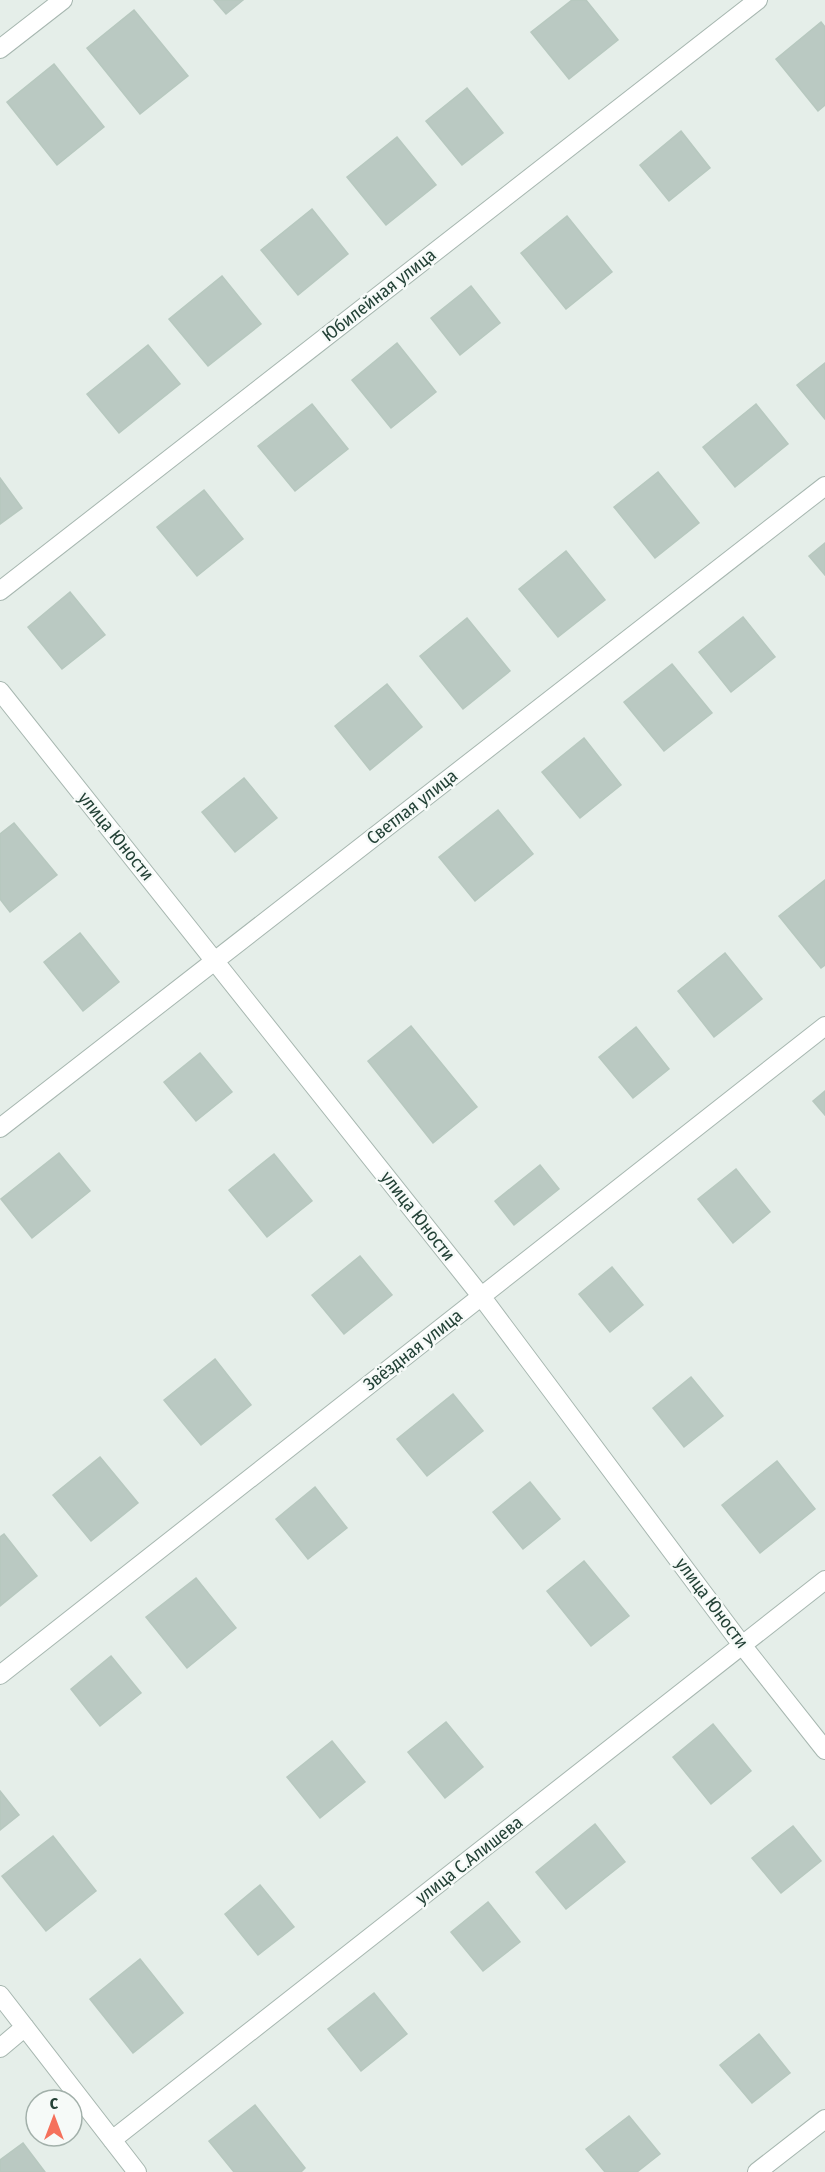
<svg xmlns="http://www.w3.org/2000/svg" width="825" height="2172" font-family="'Fira Sans Condensed',sans-serif">
  <style>
    .building { fill: #bac9c2; stroke: #b7c8bf; stroke-width: 1.5 }
    .lines { fill: none; stroke-linecap: round; stroke-linejoin: round }
    .minor-casing { stroke: #a7b7b0; stroke-width: 20 }
    .minor { stroke: #fff; stroke-width: 18 }
    .labels { text-anchor: middle; stroke-width: 5; stroke-linejoin: round; paint-order: stroke }
    .street-label { font-size: 18px; fill: #234136; stroke: #f6faf8 }
  </style>
  <rect width="100%" height="100%" fill="#e5eee9"/>
  <path class="building" d="M214,0H243L226,14Z
    M572,0H586L618,40L569,79L531,32Z
    M134,10L188,76L140,114L87,48Z
    M821,22L825,27V105L818,111L776,59Z
    M54,64L104,127L57,165L7,102Z
    M467,88L503,133L462,165L426,121Z
    M681,131L710,168L669,201L640,165Z
    M397,137L436,185L386,225L347,177Z
    M312,209L348,254L298,295L261,250Z
    M567,216L612,272L566,309L521,253Z
    M222,276L261,324L208,366L169,319Z
    M471,286L500,323L460,355L431,318Z
    M397,343L436,392L391,428L352,380Z
    M148,345L180,384L119,433L87,394Z
    M825,363V419L797,385Z
    M312,404L348,449L295,491L258,446Z
    M756,404L788,444L735,487L703,447Z
    M658,472L699,523L655,558L614,507Z
    M0,478L22,508L0,524Z
    M204,490L243,539L197,576L157,527Z
    M825,543V575L809,556Z
    M566,551L605,600L558,637L519,589Z
    M70,592L105,635L62,669L28,627Z
    M743,617L775,657L731,692L699,652Z
    M467,618L510,671L463,709L420,656Z
    M672,664L712,713L664,751L624,702Z
    M387,684L422,727L370,770L335,726Z
    M584,738L621,785L580,818L542,772Z
    M244,778L277,818L235,852L202,812Z
    M498,810L533,854L475,901L439,857Z
    M14,823L57,875L10,912L0,899V834Z
    M825,880V965L821,968L779,916Z
    M80,933L119,982L83,1011L44,962Z
    M725,953L762,999L714,1037L678,991Z
    M411,1026L477,1107L433,1143L368,1061Z
    M636,1027L669,1069L633,1098L599,1057Z
    M200,1053L232,1092L196,1121L164,1082Z
    M825,1091V1115L813,1101Z
    M59,1153L90,1191L32,1238L1,1199Z
    M274,1154L312,1201L267,1237L229,1190Z
    M540,1165L559,1189L514,1225L495,1201Z
    M736,1169L770,1212L733,1243L698,1199Z
    M360,1256L392,1295L344,1334L312,1295Z
    M612,1267L643,1305L610,1332L579,1294Z
    M215,1359L251,1405L201,1445L164,1400Z
    M691,1377L723,1416L684,1447L653,1408Z
    M453,1394L483,1431L427,1476L397,1439Z
    M100,1457L138,1503L91,1541L53,1495Z
    M777,1461L815,1509L760,1553L722,1505Z
    M530,1482L560,1519L523,1549L493,1512Z
    M315,1487L347,1528L308,1559L276,1519Z
    M4,1534L37,1576L0,1606V1537Z
    M584,1561L629,1616L591,1646L547,1591Z
    M196,1578L236,1628L187,1668L146,1617Z
    M111,1656L141,1693L100,1726L71,1689Z
    M446,1722L483,1767L445,1798L408,1752Z
    M713,1724L751,1771L711,1804L673,1757Z
    M332,1741L365,1782L320,1818L287,1777Z
    M0,1791L19,1815L0,1830Z
    M595,1824L625,1862L566,1909L536,1872Z
    M793,1826L821,1861L781,1893L752,1858Z
    M53,1836L96,1891L46,1931L2,1876Z
    M260,1885L294,1927L258,1955L225,1914Z
    M488,1902L520,1942L483,1971L451,1932Z
    M140,1959L183,2013L133,2053L90,1999Z
    M374,1993L407,2034L361,2071L328,2029Z
    M759,2034L790,2073L752,2103L720,2065Z
    M255,2105L305,2168L301,2172H234L209,2141Z
    M629,2116L660,2154L637,2172H605L586,2149Z
    M23,2143L45,2172H0V2160Z"/>
  <g class="lines">
    <defs>
      <path id="minor" d="M0,49L63,0
        M0,591L758,0
        M0,691L481,1296L742,1645L825,1750
        M0,1128L825,486
        M0,1675L825,1026
        M0,1995L137,2172
        M0,2048L25,2027
        M112,2140L825,1580
        M757,2172L825,2119"/>
    </defs>
    <use href="#minor" class="minor-casing"/>
    <use href="#minor" class="minor"/>
  </g>
  <g class="labels">
    <g class="street-label">
      <text transform="translate(379 295) rotate(-38)" y="6">Юбилейная улица</text>
      <text transform="translate(412 807) rotate(-38)" y="6">Светлая улица</text>
      <text transform="translate(116 836) rotate(51)" y="6">улица Юности</text>
      <text transform="translate(418 1216) rotate(52)" y="6">улица Юности</text>
      <text transform="translate(413 1350) rotate(-38)" y="6">Звёздная улица</text>
      <text transform="translate(712 1603) rotate(53)" y="6">улица Юности</text>
      <text transform="translate(469 1860) rotate(-38)" y="6">улица С.Алишева</text>
    </g>
  </g>
  <g transform="translate(54 2118)"><circle r="28" fill="#f6faf8" stroke="#a2b0aa" stroke-width="1.5"/>
  <path d="M0-4.5L10 22L0 15L-10 22Z" fill="#f5715c"/>
  <text y="-9" font-size="16" font-weight="bold" text-anchor="middle" fill="#234136">С</text>
  </g>
</svg>
